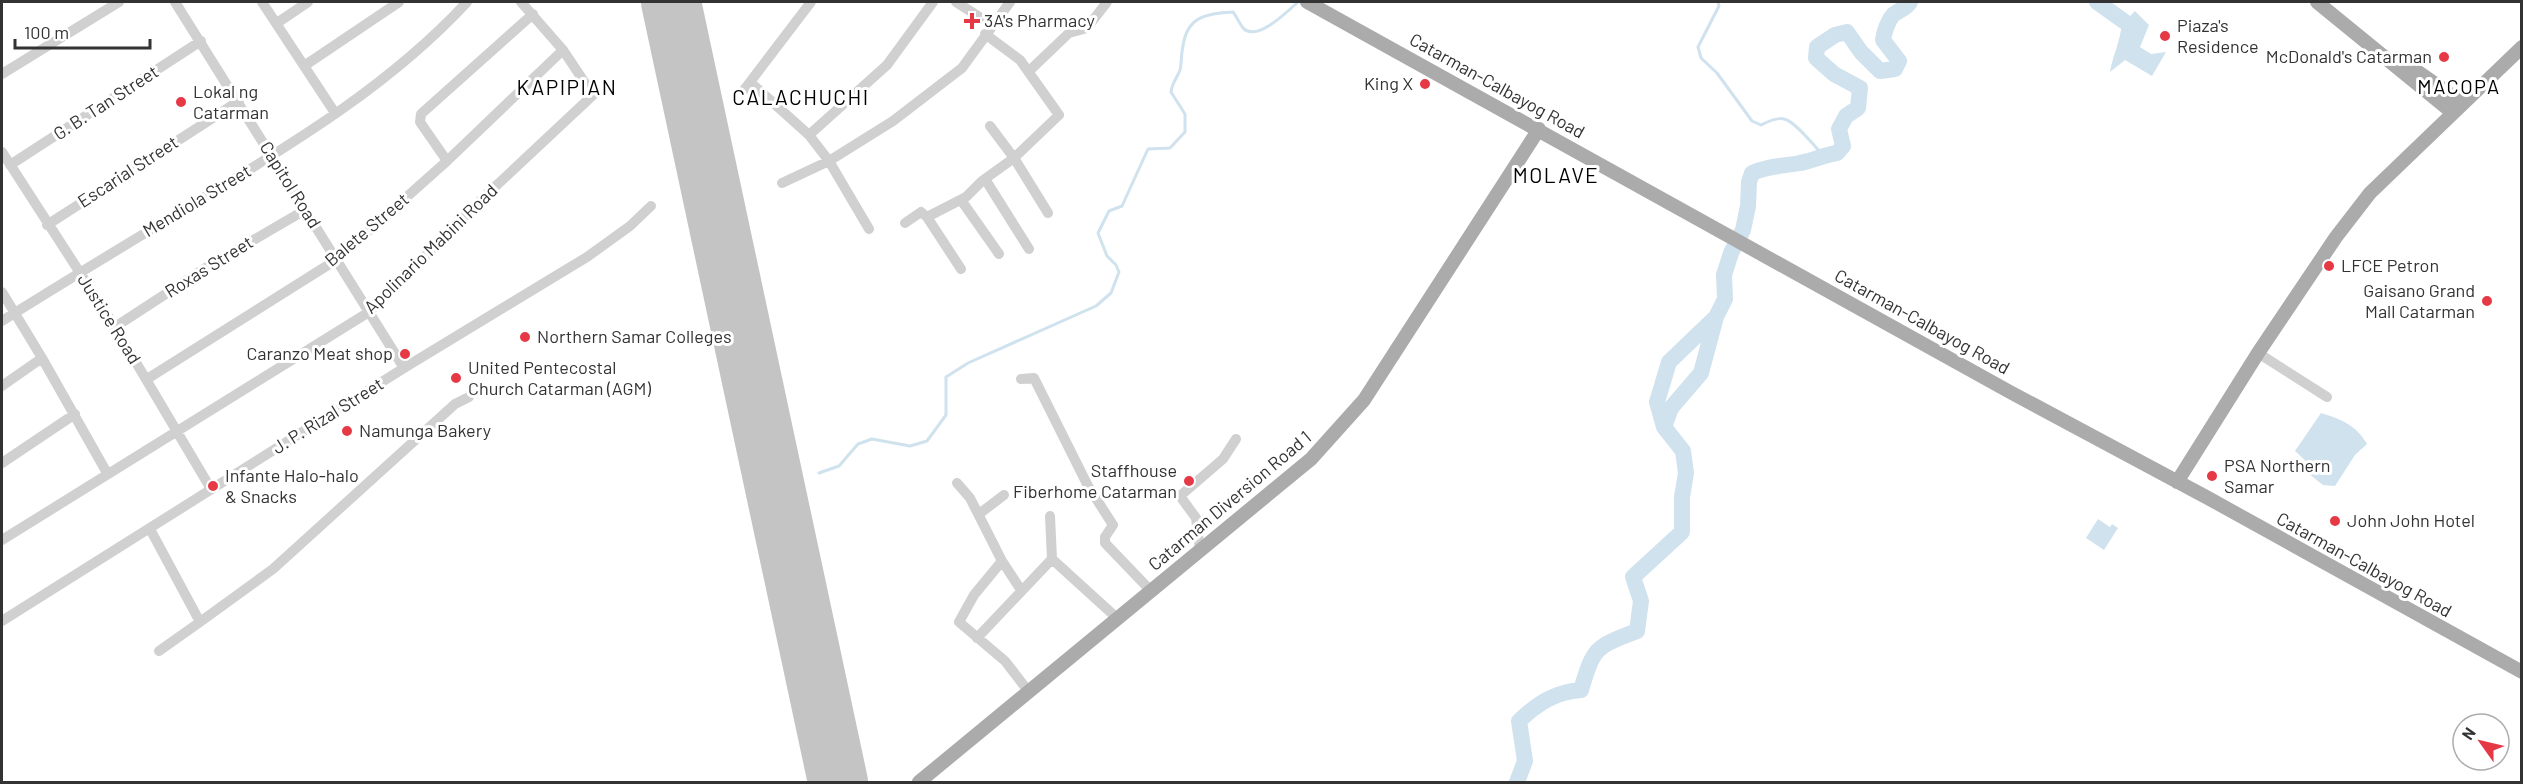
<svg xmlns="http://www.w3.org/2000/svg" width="2523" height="784" font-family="Barlow,sans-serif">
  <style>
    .water { fill: #cfe2ee }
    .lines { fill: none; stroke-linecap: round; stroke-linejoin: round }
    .stream { stroke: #cfe2ee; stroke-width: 3 }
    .river { stroke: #cfe2ee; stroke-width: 16 }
    .runway { stroke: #c4c4c4; stroke-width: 60 }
    .minor { stroke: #d0d0d0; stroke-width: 10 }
    .major { stroke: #ababab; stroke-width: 14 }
    .poi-dot { fill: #e63946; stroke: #fff; stroke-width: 2 }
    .labels { text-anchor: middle; stroke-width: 6; stroke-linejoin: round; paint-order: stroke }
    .poi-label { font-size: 18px; fill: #333; stroke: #fff; text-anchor: start }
    .street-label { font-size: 18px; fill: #333; stroke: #fff }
    .neighbourhood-label { font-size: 20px; letter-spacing: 1.5px; fill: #000; stroke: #fff }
    .quarter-label { font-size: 21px; letter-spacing: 1.5px; fill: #000; stroke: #fff }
  </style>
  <rect width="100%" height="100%" fill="#fff"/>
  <path class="water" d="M2135,11L2149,25L2140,47L2151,54L2166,52L2152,76L2125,60L2110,72C2112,57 2124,32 2121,20L2129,17Z
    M2321,413C2341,419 2356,425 2367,444L2355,455L2335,486L2323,485L2309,474L2308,463L2295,451Z
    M2098,519L2110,527L2112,524L2118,528L2104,550L2086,538Z"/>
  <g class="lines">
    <path class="stream" d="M1718,2L1719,6L1698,47L1701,58L1717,73L1752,121L1761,125C1767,122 1776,117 1784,119C1795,121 1814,146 1823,155
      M819,473L839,466L858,444L872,439L910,446L927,441L946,415V377L968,363L1096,306L1111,293L1119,272L1116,265L1107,256L1098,233L1109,211L1122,206L1148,149L1170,148L1185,132V114L1171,92C1172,83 1177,78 1180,70C1182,62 1181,53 1183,46C1187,16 1208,13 1233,12C1237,17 1240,25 1244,29C1258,41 1288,11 1298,2"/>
    <path class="river" d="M2097,2L2125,22
      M1664,427L1671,408L1701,373L1716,317L1725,299L1724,275L1731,253L1743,230L1748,206L1749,182L1752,173C1768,166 1784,166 1800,163C1813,161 1823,155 1837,153L1843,146L1839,129L1846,116L1858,108L1860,88L1834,74L1816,58L1817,47L1835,35L1847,32L1861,52L1880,71L1895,69L1899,61L1883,40C1884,32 1888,21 1893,15C1899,10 1906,9 1910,2
      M1517,782L1525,761L1519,721C1538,703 1555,692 1581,690C1594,647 1595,647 1637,631L1641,601L1633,577L1682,532V497L1686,473L1683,451L1664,427L1657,402L1669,362L1716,317"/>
    <path class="runway" d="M671,2L838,782"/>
    <path class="minor" d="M175,2L404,368
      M262,2L335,113
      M956,2L992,25
      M277,23L308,2
      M304,66L399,2
      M1029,71L1069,33L1087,28L1107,2
      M2,74L119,2
      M750,82L809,135L829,161L893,121L962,68L1010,2
      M744,90L811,2
      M990,126L1014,158L1048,213
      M809,135L887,65L933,2
      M2,152L115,327L211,489
      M447,161L420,122L421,114L533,14
      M10,165L201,41
      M985,179L1029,249
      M782,183L829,161L869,229
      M961,200L999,254
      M927,217L961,269
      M905,223L921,212L927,217L966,197L982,181L1014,158L1059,115L1020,60L985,34
      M47,225L239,101
      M2,292L42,358L2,386
      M2,321C70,278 139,237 208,195C300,139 393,82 467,2
      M115,327L207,267L305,210
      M2258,353L2327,397
      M42,358L107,473
      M147,379L336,260L447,161L563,50
      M1021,379L1034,378L1088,486L1113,525L1105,537V543L1151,591
      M2,463L75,414
      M957,483L970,498L1002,561L974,595L959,622L1005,661L1029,692
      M979,514L1004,495
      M150,529L200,622L159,651
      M2,540L369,312L482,199L593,95L563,50L521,2
      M1200,551L1196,518L1180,496L1223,459L1236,439
      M1052,559L1118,619
      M1002,561L1021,590
      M2,621L404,368L587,257L630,226L651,206
      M200,622L273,569L455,404L469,397
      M977,638L1052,559L1050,516"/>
    <path class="major" d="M1307,2L2010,392L2208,498L2522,672
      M2317,2L2453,113
      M2398,58L2463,103
      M2177,482L2258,353L2336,237L2370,193L2522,47
      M919,782L1311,459L1364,400L1539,129"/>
  </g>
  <g class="poi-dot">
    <path d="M969 12h6v6h6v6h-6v6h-6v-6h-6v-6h6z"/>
    <circle cx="2165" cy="36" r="6"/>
    <circle cx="2444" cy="57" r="6"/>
    <circle cx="1425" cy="84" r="6"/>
    <circle cx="181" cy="102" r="6"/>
    <circle cx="2329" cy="266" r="6"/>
    <circle cx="2487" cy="301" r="6"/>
    <circle cx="525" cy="337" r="6"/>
    <circle cx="405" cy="354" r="6"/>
    <circle cx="456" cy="378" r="6"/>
    <circle cx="347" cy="431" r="6"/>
    <circle cx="2212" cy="476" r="6"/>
    <circle cx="1189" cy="481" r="6"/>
    <circle cx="213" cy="486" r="6"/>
    <circle cx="2335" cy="521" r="6"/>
  </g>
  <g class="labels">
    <g class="poi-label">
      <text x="984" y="27">3A's Pharmacy</text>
      <text x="2177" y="32">Piaza's<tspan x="2177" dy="21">Residence</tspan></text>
      <text x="2432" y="63" text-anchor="end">McDonald's Catarman</text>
      <text x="1413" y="90" text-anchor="end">King X</text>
      <text x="193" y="98">Lokal ng<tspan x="193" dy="21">Catarman</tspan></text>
      <text x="2341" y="272">LFCE Petron</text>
      <text x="2475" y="297" text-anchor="end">Gaisano Grand<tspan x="2475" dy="21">Mall Catarman</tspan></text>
      <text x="537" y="343">Northern Samar Colleges</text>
      <text x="393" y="360" text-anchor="end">Caranzo Meat shop</text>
      <text x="468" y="374">United Pentecostal<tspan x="468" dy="21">Church Catarman (AGM)</tspan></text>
      <text x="359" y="437">Namunga Bakery</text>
      <text x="2224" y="472">PSA Northern<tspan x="2224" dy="21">Samar</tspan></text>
      <text x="1177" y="477" text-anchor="end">Staffhouse<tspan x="1177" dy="21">Fiberhome Catarman</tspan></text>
      <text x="225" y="482">Infante Halo-halo<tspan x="225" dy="21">&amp; Snacks</tspan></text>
      <text x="2347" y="527">John John Hotel</text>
    </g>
    <g class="street-label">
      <text transform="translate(1497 86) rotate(29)" y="6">Catarman-Calbayog Road</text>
      <text transform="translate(106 103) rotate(-33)" y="6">G. B. Tan Street</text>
      <text transform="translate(128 172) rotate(-33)" y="6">Escarial Street</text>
      <text transform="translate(290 185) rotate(58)" y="6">Capitol Road</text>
      <text transform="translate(197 201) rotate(-31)" y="6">Mendiola Street</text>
      <text transform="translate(367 230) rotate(-40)" y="6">Balete Street</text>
      <text transform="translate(431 249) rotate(-44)" y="6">Apolinario Mabini Road</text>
      <text transform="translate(209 267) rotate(-32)" y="6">Roxas Street</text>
      <text transform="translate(109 319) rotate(58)" y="6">Justice Road</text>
      <text transform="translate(1922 322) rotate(29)" y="6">Catarman-Calbayog Road</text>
      <text transform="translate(328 416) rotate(-32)" y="6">J. P. Rizal Street</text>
      <text transform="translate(1230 501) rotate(-40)" y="6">Catarman Diversion Road 1</text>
      <text transform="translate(2364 565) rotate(29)" y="6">Catarman-Calbayog Road</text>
    </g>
    <g class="neighbourhood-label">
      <text x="2459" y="94">MACOPA</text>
    </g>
    <g class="quarter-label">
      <text x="567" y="95">KAPIPIAN</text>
      <text x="801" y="105">CALACHUCHI</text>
      <text x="1556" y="183">MOLAVE</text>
    </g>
  </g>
  <rect width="2523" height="784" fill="none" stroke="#333333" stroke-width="6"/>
  <g transform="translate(2481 742) rotate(304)"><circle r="28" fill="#ffffff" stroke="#adadad" stroke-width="1.5"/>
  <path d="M0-4.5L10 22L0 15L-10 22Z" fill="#e63946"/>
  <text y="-9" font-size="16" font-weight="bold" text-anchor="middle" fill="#333333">N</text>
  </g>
  <path d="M15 39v9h135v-9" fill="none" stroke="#333333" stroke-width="3"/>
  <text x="24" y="39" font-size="18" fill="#333333" stroke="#ffffff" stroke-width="4.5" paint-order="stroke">100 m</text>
</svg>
